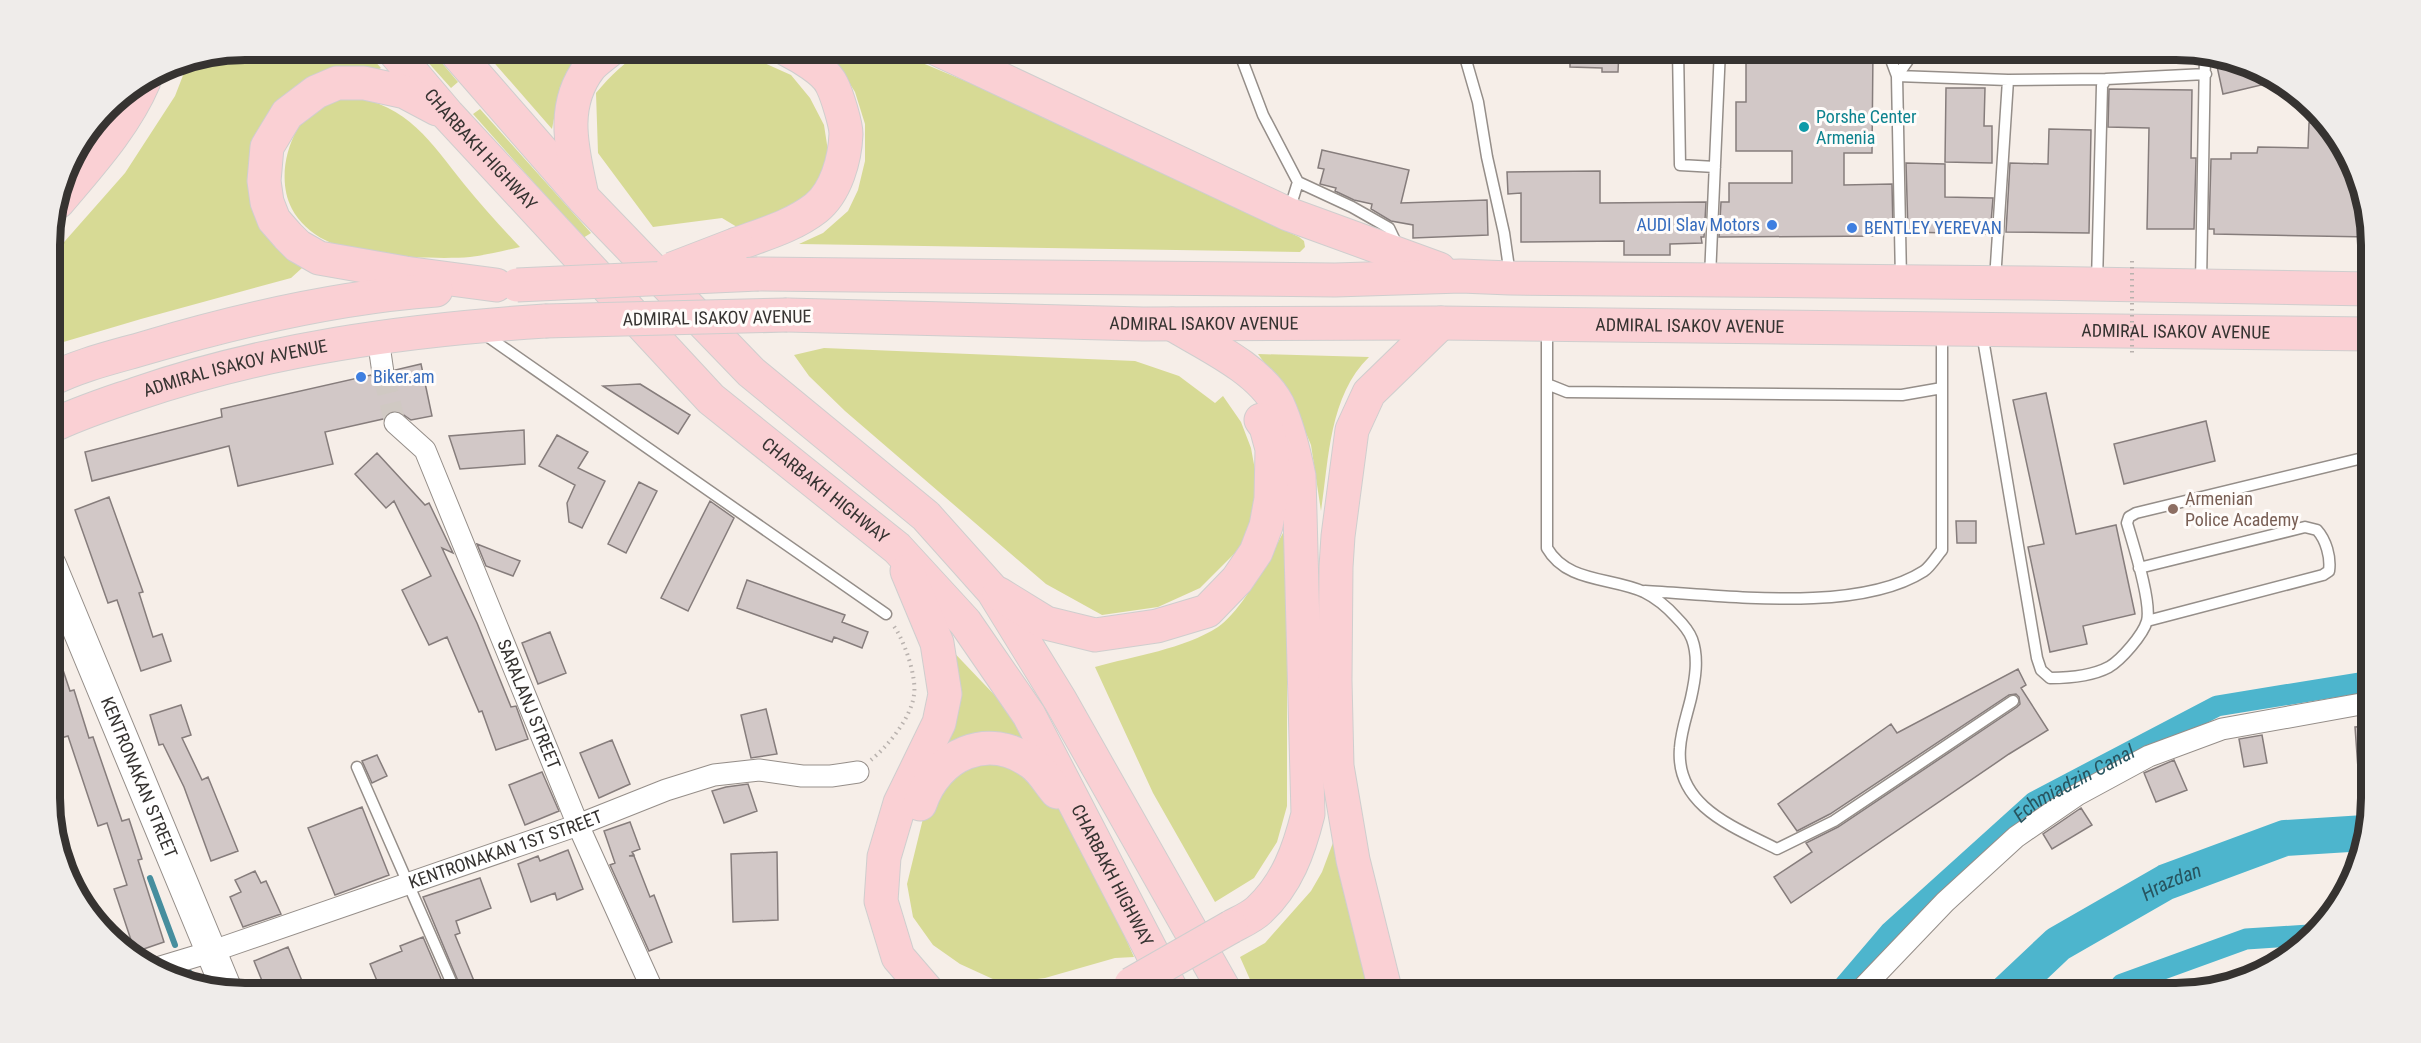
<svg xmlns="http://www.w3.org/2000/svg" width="2421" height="1043" font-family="'Roboto Condensed',sans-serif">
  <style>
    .green { fill: #d7da95 }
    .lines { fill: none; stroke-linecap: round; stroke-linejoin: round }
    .stream { stroke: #468e9e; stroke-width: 6 }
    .canal { stroke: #4db5cd; stroke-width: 21 }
    .river { stroke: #4db5cd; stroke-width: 36 }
    .building { fill: #d2c8c7; stroke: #867d7c; stroke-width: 1.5 }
    .minor-tunnel { stroke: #d0c9c3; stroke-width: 21; stroke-dasharray: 21 10; stroke-linecap: butt }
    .service-casing { stroke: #958e89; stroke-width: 13 }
    .minor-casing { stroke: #958e89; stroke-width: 23 }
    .secondary-casing { stroke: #958e89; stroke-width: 32 }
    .trunk-casing { stroke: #cfcece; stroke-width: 35 }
    .path { stroke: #b9b2ae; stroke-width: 4; stroke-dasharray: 1.5 4.5; stroke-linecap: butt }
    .service { stroke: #fff; stroke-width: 10 }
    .minor { stroke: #fff; stroke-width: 21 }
    .secondary { stroke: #fff; stroke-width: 30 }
    .trunk { stroke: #fad0d4; stroke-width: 33 }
    .trunk-bridge-casing { stroke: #cfcece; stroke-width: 35; stroke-linecap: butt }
    .path-bridge { stroke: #b9b2ae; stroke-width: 4; stroke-dasharray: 1.5 4.5; stroke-linecap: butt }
    .trunk-bridge { stroke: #fad0d4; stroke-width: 33 }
    .culture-dot { fill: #0f9aa8; stroke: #fffcfa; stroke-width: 2 }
    .shop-dot { fill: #3f7fe0; stroke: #fffcfa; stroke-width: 2 }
    .education-dot { fill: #8d6e63; stroke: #fffcfa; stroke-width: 2 }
    .labels { text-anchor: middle; stroke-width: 6; stroke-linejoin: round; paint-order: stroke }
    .culture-label { font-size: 18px; fill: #0d838f; stroke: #fffcfa; text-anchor: start }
    .street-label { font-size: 18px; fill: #363331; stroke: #fffcfa }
    .shop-label { font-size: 18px; fill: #366cbe; stroke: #fffcfa; text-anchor: start }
    .education-label { font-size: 18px; fill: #785e54; stroke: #fffcfa; text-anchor: start }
    .water-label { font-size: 20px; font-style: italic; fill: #27545f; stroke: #fffcfa }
    .rim { fill: none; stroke: #363331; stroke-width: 8 }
  </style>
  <rect width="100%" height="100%" fill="#f6eee8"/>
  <path class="green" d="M364,49L381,68L265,127L293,260L302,268L291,278L141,319L50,346V258L125,173L175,96L189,60L245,50Z
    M889,49L970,83L1299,237L1304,241L1305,247L1300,252L799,244L823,233L848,211L858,190L865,161V124L855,92L835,60L813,50Z
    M417,50H431L458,82L451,88Z
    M483,50H584L560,87L552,129Z
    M646,50H735L791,75L810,98L824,125L828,151L826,174L811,194L782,212L737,227L722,218L653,227L598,153L596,93C611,75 625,61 646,50Z
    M350,97C408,104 431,143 464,184C482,206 501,227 520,247C503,251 486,255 470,257C435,260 354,256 325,240C312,234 298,221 292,209C273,174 292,112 332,100C337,98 344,98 350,97Z
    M480,109L591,233L583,238L473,114Z
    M824,348L1135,361L1179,376L1215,403L1223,396L1241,422L1251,448L1257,481L1256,515L1245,543L1200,588L1158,607L1102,615L1046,584L845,411L809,376L794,355Z
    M1258,354L1369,357C1329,396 1329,459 1321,511L1311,445L1293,402Z
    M2371,517V575H2370L2360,519Z
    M1287,525V806L1277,842L1254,878L1215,902L1153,793L1095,667C1134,656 1184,649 1218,627C1243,610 1273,553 1287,525Z
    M943,641L1004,705L1050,774L1023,750L942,760Z
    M996,756L1065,805L1134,957L1115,958L1045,978L1021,981L995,980L960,964L933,945L913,917L907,884L929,794L952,770Z
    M1337,832L1375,993H1256L1240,957L1265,943L1311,891L1322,872Z"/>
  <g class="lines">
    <path class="stream" d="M150,878L175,945
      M183,967L186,966L195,984"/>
    <g class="canal">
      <path id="s1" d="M1838,993L1890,932L2034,802L2217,706L2371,681"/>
      <path d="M2115,993L2122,984L2246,939L2309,935"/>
    </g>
    <path class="river" id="s2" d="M2006,993L2058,944L2166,882L2285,838L2365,833"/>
  </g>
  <path class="building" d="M1570,50H1619L1618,72H1602V68L1570,67Z
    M1746,50H1873L1872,153H1844V185L1892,184L1893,232H1881V236L1719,237L1721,202H1729V183H1792V151H1736V102H1746Z
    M2215,57L2251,64L2274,82L2223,94Z
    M1946,88H1985L1984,126H1992V163L1945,162Z
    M2109,89L2192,90L2191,158H2196L2194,229H2147L2149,128L2108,127Z
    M2309,123H2328L2331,126L2370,219V237L2214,234V229H2209L2211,159H2231V153H2257L2258,147L2308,148Z
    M2049,129L2091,130L2089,233L2006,232L2010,163L2048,164Z
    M1322,150L1409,170L1401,203L1487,200L1488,235L1413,238V225L1391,221L1371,209L1372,204L1354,200L1335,191L1336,188L1320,184L1324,169L1318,168Z
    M1906,163L1945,164V197L1993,198L1990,234L1908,232Z
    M1600,171V203L1706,202L1704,237H1701L1702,243L1670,244V255H1624V241L1521,242V193L1508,194L1507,172Z
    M421,364L432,416L411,420L398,411H392L383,419L325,432L333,464L238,486L229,446L92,481L85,452L222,417L221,409L371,375L378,385H385L395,378V370Z
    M640,384L690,415L678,434L603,386Z
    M2046,393L2076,534L2116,525L2135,614L2083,626L2087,644L2050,652L2028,547L2044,544L2013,400Z
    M2206,421L2215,461L2124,484L2114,444Z
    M524,430L525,464L460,469L449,436Z
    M557,435L588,452L578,468L605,481L582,528L569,522L567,503L575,485L539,466Z
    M377,453L425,505L429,503L453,553L442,548L477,623L511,707L516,706L528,739L496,750L482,711L479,712L447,637L429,645L402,590L431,576L394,501L386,508L355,474Z
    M639,482L657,491L626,553L608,544Z
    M109,497L143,592L139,593L153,637L162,634L171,661L141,671L117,600L108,603L75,510Z
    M710,501L734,518L688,611L661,598Z
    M1956,521H1976V543H1957Z
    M477,544L520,561L513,576L486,566Z
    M747,580L845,615L842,622L868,632L862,648L834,637L832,642L737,608Z
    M550,632L566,673L538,684L522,643Z
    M54,643L70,691L74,690L89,738L93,737L122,821L129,819L142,859L138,860L164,942L135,952L114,889L127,885L107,823L98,826L68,736L51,741V644Z
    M2018,669L2026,685L2021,688L2048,730L2009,754L1791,903L1774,877L1812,852L1806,843L1838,827L2017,707L2020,704L2019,697L2016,694L2009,695L1830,814L1797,831L1778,804L1891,724L1897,733Z
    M181,705L191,735L182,738L202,780L208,777L238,851L211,861L184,787L163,744L159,745L150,715Z
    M766,709L777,754L751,758L741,715Z
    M2371,726V782H2359L2355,727Z
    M2262,735L2267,763L2244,767L2239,739Z
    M612,740L630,784L599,798L580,753Z
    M377,755L387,776L372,783L362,761Z
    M2174,760L2187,790L2156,802L2144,773Z
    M542,772L559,811L525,825L509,785Z
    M748,784L757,811L724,823L712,791L726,787Z
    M362,807L389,875L335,895L308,828Z
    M2081,808L2092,825L2052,849L2043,834Z
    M630,822L640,849L632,852L634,855L629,856H634L650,897L654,895L672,942L649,951L610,865L615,863L604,831Z
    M568,850L583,889L557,900L555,893L531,902L518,864L538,856L540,861Z
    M777,852L778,920L733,922L731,854Z
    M255,871L261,883L266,881L281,914L243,927L230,897L241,892L235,880Z
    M480,878L491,908L456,921L460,933L455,935L479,993H463L423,897Z
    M423,937L441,979L405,993H382L370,964L402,951L400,946Z
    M288,947L307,993H267L254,961Z"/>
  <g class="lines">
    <path class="minor-tunnel" d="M383,373L395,423"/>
    <defs>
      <path id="service" d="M1238,49L1263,115L1298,182L1289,211
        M1678,49L1680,165L1715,167
        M1887,49L1897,76L2008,80L2106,79
        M1463,50L1478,102L1487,157L1504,233L1510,275
        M1298,182L1352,207L1389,228L1398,247
        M1710,277L1720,49
        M1901,280L1897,76L1916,49
        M1995,280L2008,80
        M2097,282L2102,86L2106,79L2206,74
        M2201,283L2205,55
        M1547,327V548C1567,583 1611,577 1644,592C1656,598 1667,607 1676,617C1682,623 1689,631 1692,639C1699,658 1695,680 1691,698C1687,715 1681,731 1680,748C1675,806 1734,827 1777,849L1834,821L2013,701
        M1982,333L2037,658L2041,670L2050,678C2069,678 2092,676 2109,667C2121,660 2143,635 2147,621C2152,602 2133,544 2127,523L2129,517L2136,513L2371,456
        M484,334L886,614
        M1547,384L1567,392L1902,395L1942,388V333
        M2139,568L2305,527L2317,530C2326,540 2331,557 2329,571L2323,575L2147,621
        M1645,591C1723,595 1857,614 1924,571C1931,566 1936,557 1942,550V388
        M357,767L456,993"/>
      <g id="minor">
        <path d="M378,338L383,373"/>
        <path id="s3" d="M395,423L425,450L578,825L654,993"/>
        <path id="s4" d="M157,968L210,952L578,825L666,790L714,775L759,770L802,776H831L858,772"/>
        <path d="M1858,993L1945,902L2016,837L2077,795L2149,756L2222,729L2361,704L2371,705"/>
      </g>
      <g id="secondary">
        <path id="s5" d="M51,565L227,990"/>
      </g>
      <g id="trunk">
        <path id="s6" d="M392,49L448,115L711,399L897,548L965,622L1029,715L1173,993"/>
        <path d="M453,49L583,198L751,372L926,516L993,591L1060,700L1226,993"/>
        <path d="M937,49L1288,214L1439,269"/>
        <path d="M437,109L405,92L364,83H337L316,92L287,114L267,147L264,181L267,202L274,220L288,236L298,246L319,258L405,273L496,285"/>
        <path d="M582,196C573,152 559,107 590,67C595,61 604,55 611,49"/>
        <path d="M58,202C89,165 125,126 144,81"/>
        <path d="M737,244C764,234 793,226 816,208C836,192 845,159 846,134C846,124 837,95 832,85C826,71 800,56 786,49"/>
        <path d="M758,274L1335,280L1461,276L1510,278L2027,283L2370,289"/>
        <path id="s7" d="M787,315L1143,324L1440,323L2370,334"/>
        <path d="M1172,324C1205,344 1260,369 1278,405C1288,427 1294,452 1299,476L1308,814C1299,850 1287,884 1259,910C1252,917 1240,922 1231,927"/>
        <path d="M50,380C79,365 114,357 145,348C239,320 338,297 436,290"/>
        <path id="s8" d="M50,427C78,413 107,404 136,394C267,349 406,330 545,321"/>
        <path d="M907,571L937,643L945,694L939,723L900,803L884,857L881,901L898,957L929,993"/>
        <path d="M999,594L1046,623L1095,635L1157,626L1207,611L1237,580L1256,552L1266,526L1271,499L1272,449L1266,427L1261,420"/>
        <path d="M920,804C937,754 988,731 1032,763C1042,770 1049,783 1057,792"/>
        <path d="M1386,993L1353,860L1337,766L1335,680L1336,567L1338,536L1352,430L1369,393L1441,323"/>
      </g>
    </defs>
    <use href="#service" class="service-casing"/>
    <use href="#minor" class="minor-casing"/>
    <use href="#secondary" class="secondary-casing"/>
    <use href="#trunk" class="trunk-casing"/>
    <path class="path" d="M50,466L56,453
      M871,760C888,746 911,718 914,695C917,677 904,639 893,625"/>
    <use href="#service" class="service"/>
    <use href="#minor" class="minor"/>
    <use href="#secondary" class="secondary"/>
    <use href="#trunk" class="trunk"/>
    <defs>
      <path id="trunk-bridge" d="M672,269L737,244
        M517,285L758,274
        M545,321L787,315
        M1131,984L1231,927"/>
    </defs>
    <use href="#trunk-bridge" class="trunk-bridge-casing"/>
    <path class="path-bridge" d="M2132,261V354"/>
    <use href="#trunk-bridge" class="trunk-bridge"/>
  </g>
  <circle class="culture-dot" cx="1804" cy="127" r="6"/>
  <g class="shop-dot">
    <circle cx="1772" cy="225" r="6"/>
    <circle cx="1852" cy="228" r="6"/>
    <circle cx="361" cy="377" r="6"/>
  </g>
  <circle class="education-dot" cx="2173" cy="509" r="6"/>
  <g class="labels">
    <g class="culture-label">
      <text x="1816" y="123">Porshe Center<tspan x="1816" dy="21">Armenia</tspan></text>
    </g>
    <g class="street-label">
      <text dy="6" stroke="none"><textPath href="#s6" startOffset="134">CHARBAKH HIGHWAY</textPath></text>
      <text transform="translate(717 318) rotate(-1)" y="6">ADMIRAL ISAKOV AVENUE</text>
      <text dy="6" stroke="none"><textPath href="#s7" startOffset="417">ADMIRAL ISAKOV AVENUE</textPath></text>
      <text dy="6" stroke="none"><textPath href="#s7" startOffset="903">ADMIRAL ISAKOV AVENUE</textPath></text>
      <text dy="6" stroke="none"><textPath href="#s7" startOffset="1389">ADMIRAL ISAKOV AVENUE</textPath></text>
      <text dy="6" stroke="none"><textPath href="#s8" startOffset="195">ADMIRAL ISAKOV AVENUE</textPath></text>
      <text dy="6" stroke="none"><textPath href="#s6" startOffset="620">CHARBAKH HIGHWAY</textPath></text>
      <text dy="6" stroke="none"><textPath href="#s3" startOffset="315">SARALANJ STREET</textPath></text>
      <text dy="6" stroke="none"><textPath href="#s5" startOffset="230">KENTRONAKAN STREET</textPath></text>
      <text dy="6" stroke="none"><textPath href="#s4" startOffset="368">KENTRONAKAN 1ST STREET</textPath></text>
      <text dy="6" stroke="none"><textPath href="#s6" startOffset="1106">CHARBAKH HIGHWAY</textPath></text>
    </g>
    <g class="shop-label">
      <text x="1760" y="231" text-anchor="end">AUDI Slav Motors</text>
      <text x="1864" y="234">BENTLEY YEREVAN</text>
      <text x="373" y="383">Biker.am</text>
    </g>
    <g class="education-label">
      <text x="2185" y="505">Armenian<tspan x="2185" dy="21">Police Academy</tspan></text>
    </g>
    <g class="water-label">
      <text dy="7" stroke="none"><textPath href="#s1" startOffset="318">Echmiadzin Canal</textPath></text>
      <text dy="7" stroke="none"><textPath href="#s2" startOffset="201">Hrazdan</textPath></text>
    </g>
  </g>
  <path d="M0 0H2421V1043H0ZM245 60H2176A185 185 0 0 1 2361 245V798A185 185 0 0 1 2176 983H245A185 185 0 0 1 60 798V245A185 185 0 0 1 245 60Z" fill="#efecea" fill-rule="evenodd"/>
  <path class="rim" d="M245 60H2176A185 185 0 0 1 2361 245V798A185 185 0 0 1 2176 983H245A185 185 0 0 1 60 798V245A185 185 0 0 1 245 60Z"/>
</svg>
